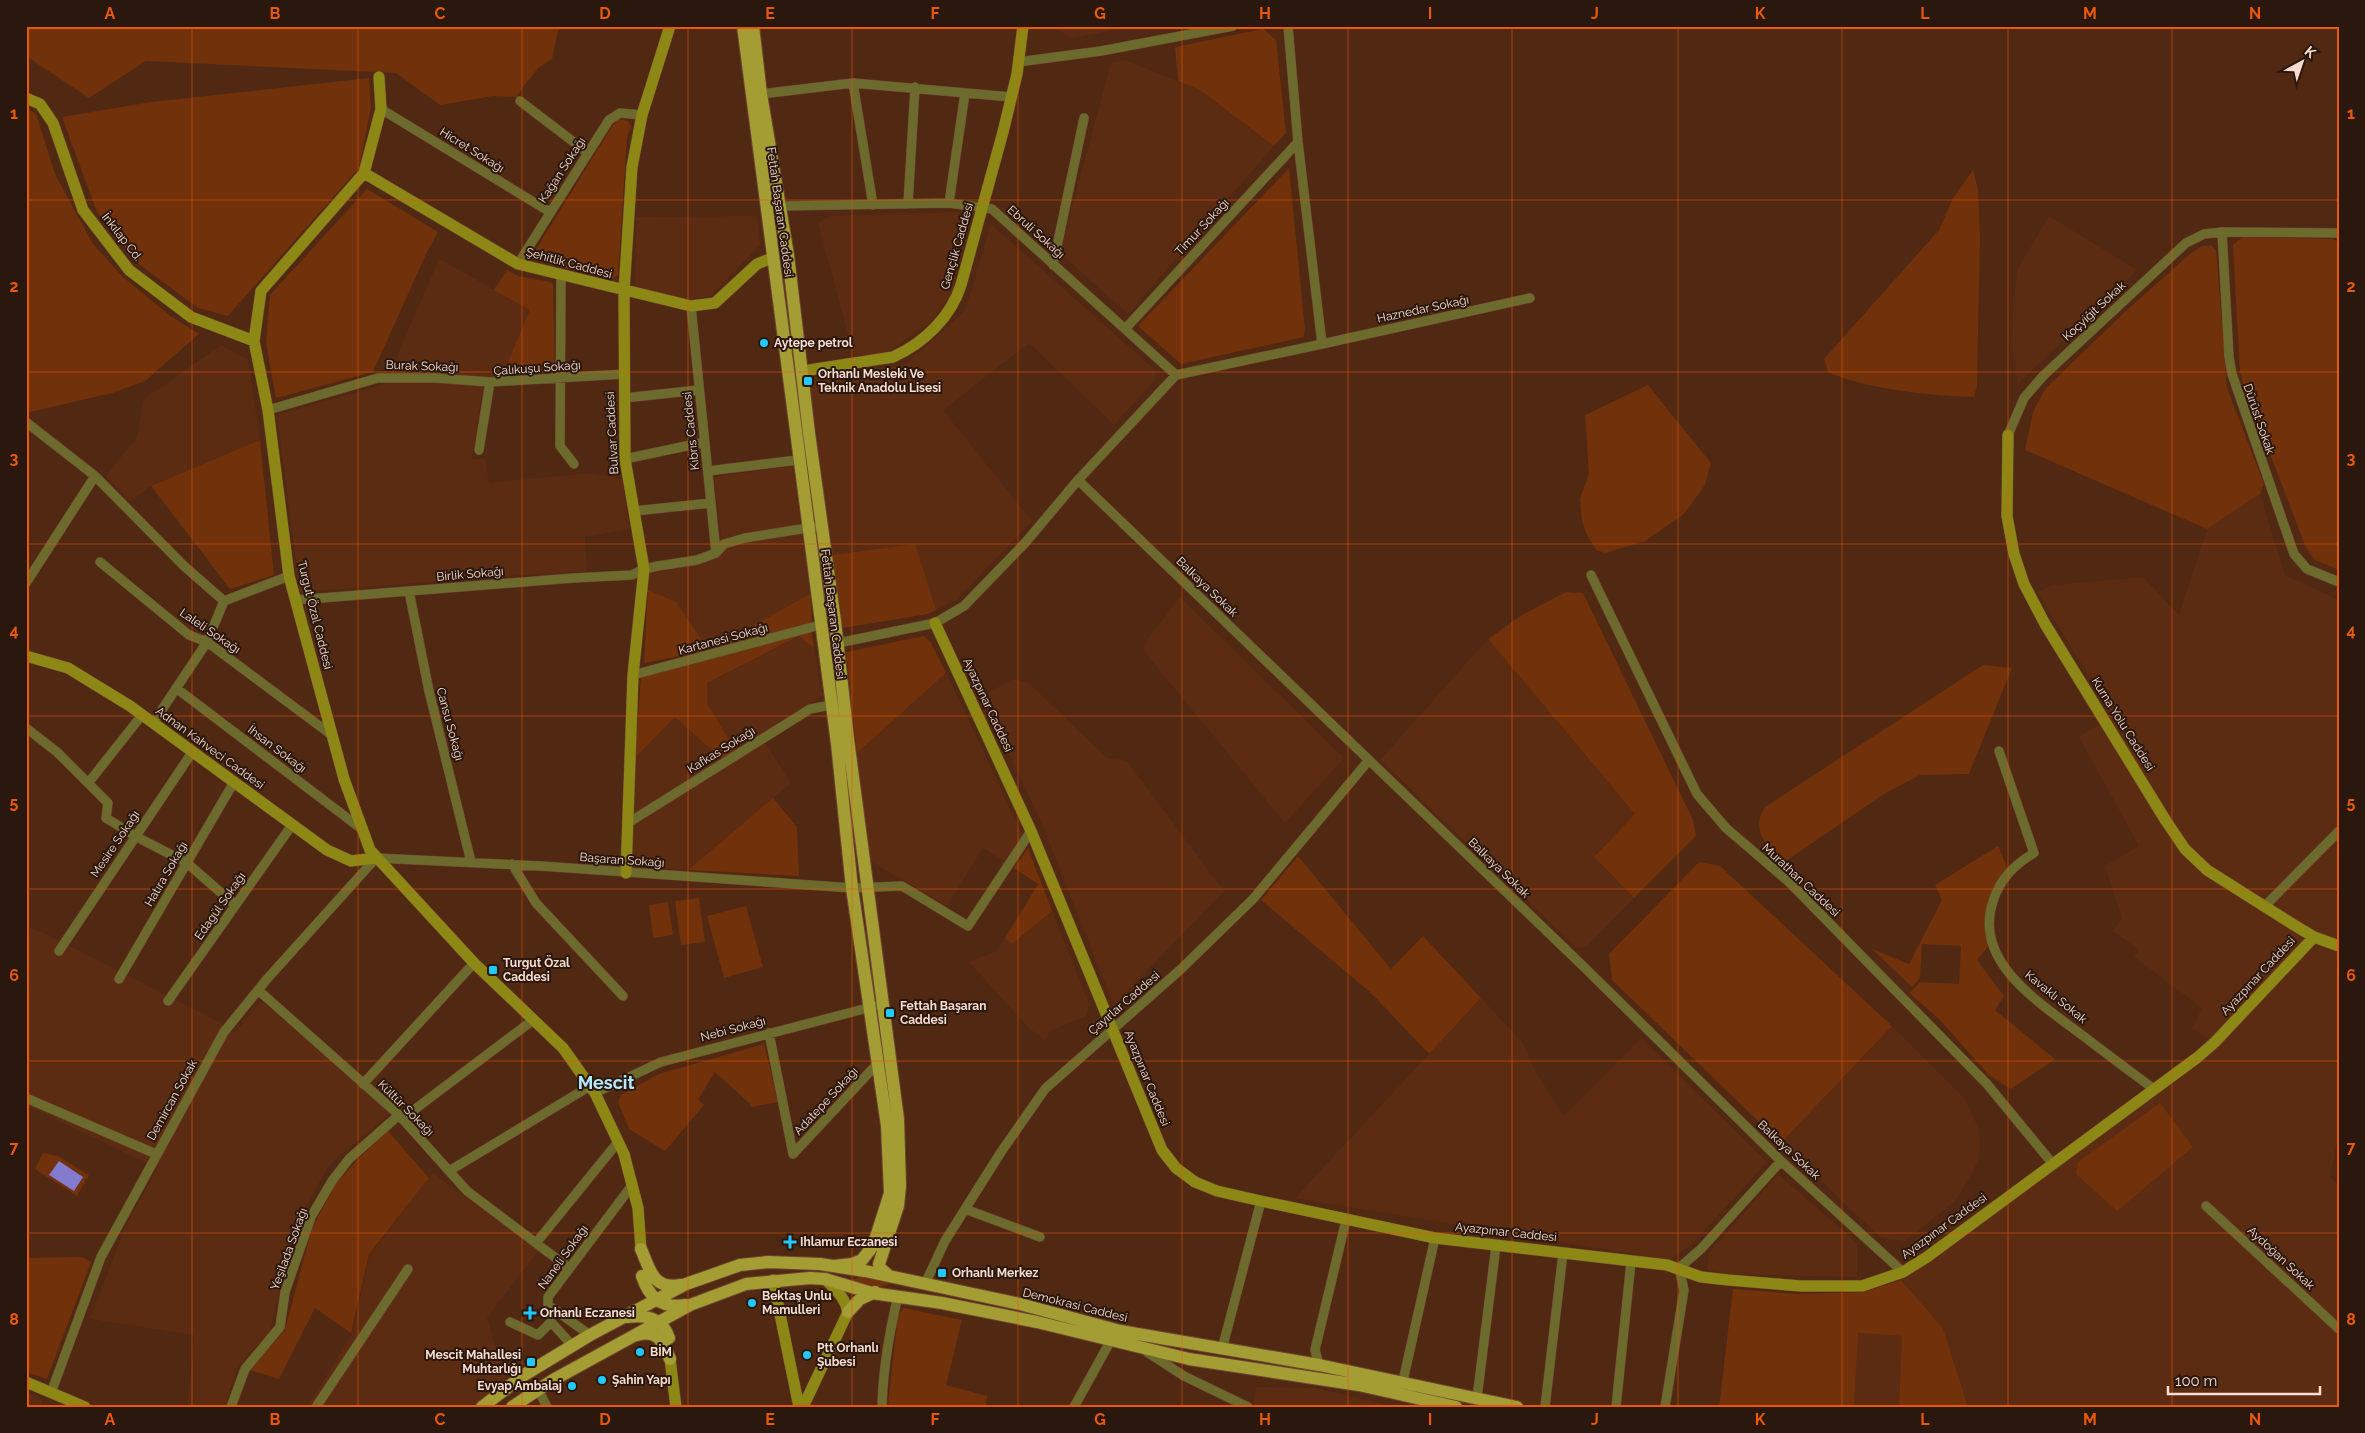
<svg xmlns="http://www.w3.org/2000/svg" width="2365" height="1433" font-family="Raleway,sans-serif">
  <style>
    .built { fill: #5c2c12 }
    .green { fill: #71310b }
    .water { fill: #827bce }
    .lines { fill: none; stroke-linecap: round; stroke-linejoin: round }
    .street-casing { stroke: #6c4530; stroke-width: 10 }
    .secondary-casing { stroke: #6c4530; stroke-width: 12 }
    .primary-casing { stroke: #6c4530; stroke-width: 14 }
    .street { stroke: #6d6a2d; stroke-width: 9 }
    .secondary { stroke: #8d8715; stroke-width: 11 }
    .primary { stroke: #a39d34; stroke-width: 12 }
    .grid { fill: none; stroke: #e8590c; stroke-width: 1; stroke-opacity: 0.55 }
    .poi-dot { fill: #22c9fe; stroke: #2a170e; stroke-width: 2 }
    .labels { text-anchor: middle; stroke-width: 4; stroke-linejoin: round; paint-order: stroke }
    .street-label { font-size: 12px; fill: #f7dccf; stroke: #2a170e }
    .poi-label { font-size: 12px; font-weight: bold; fill: #f7dccf; stroke: #2a170e; text-anchor: start }
    .district-label { font-size: 18px; font-weight: bold; fill: #b5e8fe; stroke: #2a170e }
    .neatline { fill: none; stroke: #e8590c; stroke-width: 2 }
    .grid-label { font-size: 16px; text-anchor: middle; font-weight: bold; fill: #e8590c }
  </style>
  <rect width="100%" height="100%" fill="#512812"/>
  <path class="built" d="M1052,26H1134L1072,38Z
    M1125,60L1200,90L1274,146L1128,314L1060,253L1111,63Z
    M959,212L966,221L952,272L957,277L950,298L930,322L886,354L854,356L818,223L830,216Z
    M757,216L760,245L711,296L690,299L635,287L636,217Z
    M2049,216L2137,270L2018,384L2011,339L2017,270Z
    M991,224L1156,371L1155,380L1114,425L1029,343L943,410L1032,521L956,600L928,614L843,628L809,381L906,364L965,311Z
    M439,259L531,310L502,376L484,378L472,459H485L489,483L590,473L622,479L630,529L585,537L587,571L490,577L300,592L277,415L385,384Z
    M221,345L248,360L260,441L151,486L130,501L106,476L137,437L144,399Z
    M793,466L810,594L709,650L676,602L648,590L650,563L693,558L711,551L721,537L714,477Z
    M2260,494L2285,575L2339,600V1131L2330,1177L2339,1185V1407H1968L1943,1328L1901,1280L2219,1044L2192,1029L2202,1008L2134,957L2139,950L2113,931L2122,918L2105,866L2139,846L2079,737L2113,715L2037,592L2052,585L2143,577L2179,615L2208,526Z
    M1180,597L1344,758L1285,823L1143,650L1147,640Z
    M800,636L814,648L822,696L760,735L791,783L688,870L632,868L635,758L675,716L722,758L735,751L707,703V683Z
    M1488,639L1635,814L1594,857L1634,898L1587,946L1577,948L1380,760Z
    M946,673L1023,835L1004,861L983,848L947,906L868,860L857,753Z
    M1013,679L1029,683L1107,758L1127,761L1224,891L1114,1005L1042,824L982,696Z
    M1052,911L1089,1004L1086,1016L1050,1031L1045,1040L1029,1028L969,962L997,951L1005,938L1012,944Z
    M26,927L42,932L219,1022L235,1033L261,1001L391,1113L330,1164L295,1225L270,1332L238,1365L225,1407H188L194,1335L90,1319L126,1226L157,1168L26,1105Z
    M1481,998L1523,1043L1535,1071L1564,1116L1641,1038L1767,1162L1691,1245L1669,1260L1295,1198Z
    M1892,1026L1965,1099L1978,1127L1980,1144L1978,1160L1972,1174L1955,1201L1905,1241L1881,1238L1781,1143Z
    M433,1173L538,1251L487,1318L506,1381L471,1407H307L352,1334L370,1254Z
    M1778,1174L1857,1243V1277L1727,1274L1707,1270L1709,1253Z
    M1857,1333L1902,1336L1899,1407H1854Z
    M1256,1387L1316,1388L1396,1407H1258L1253,1404Z
    M26,1392L41,1398L42,1407H26Z"/>
  <path class="green" d="M26,26H559L552,59L538,68L516,97L493,96L440,105L396,73L146,61L89,98L26,56Z
    M1263,29L1276,40L1286,133L1274,146L1200,90L1178,81L1175,47Z
    M369,78L371,108L359,168L228,316L198,308L139,264L97,212L62,117L151,102Z
    M26,107L36,114L55,174L93,244L123,277L169,315L199,334L145,381L112,393L26,413Z
    M619,119L628,121L631,127L627,137L618,275L611,280L533,260V254L613,125Z
    M1289,168L1305,329L1304,337L1181,364L1138,326Z
    M1973,170L1978,189L1980,237L1977,385L1974,397C1933,396 1865,389 1828,372L1824,359L1939,230L1953,198Z
    M367,189L438,232L427,252L373,372L276,398L266,343L270,295Z
    M2242,237L2333,239L2339,242V570L2315,560L2306,548L2243,383L2240,372L2233,245Z
    M2211,245L2216,250L2227,388L2264,484L2260,494L2207,529L2025,450L2033,412L2045,389L2127,310L2190,254L2200,247Z
    M507,270L518,276L551,282L553,285L555,371L502,376L530,310L494,290Z
    M1648,385L1711,463L1705,485L1684,514L1645,541L1605,553L1596,550L1586,533L1582,521L1580,499L1589,473L1585,415Z
    M260,440L274,575L230,589L151,486Z
    M915,544L936,610L928,614L843,628L833,555Z
    M648,590L676,602L709,650L810,594L812,622L709,650L644,663Z
    M1566,592L1583,593L1693,820L1696,836L1634,898L1594,857L1635,814L1488,639L1522,615Z
    M811,631L814,648L799,636L707,683V703L735,750L722,759L675,717L635,758L641,677Z
    M924,636L931,643L946,673L857,753L846,652Z
    M1983,665L2012,668L1969,774L1920,775L1884,794L1783,863C1767,847 1750,829 1765,807Z
    M773,798L797,827L799,876L688,870Z
    M1998,846L2008,869C1986,887 1981,918 1990,944L1977,960L2004,996L1995,1010L2055,1059L2011,1089L1989,1075L1938,1018L1909,993L1920,982L1959,984L1961,946L1922,944L1920,978L1912,987L1872,949L1909,964L1942,900L1935,885Z
    M1028,848L1052,911L1012,944L1005,938L1038,884L1014,868Z
    M1298,856L1391,969L1423,936L1481,998L1429,1054L1372,994L1261,900Z
    M1699,862L1720,866L1892,1026L1781,1143L1612,980L1609,954Z
    M699,898L705,942L681,945L675,901Z
    M668,902L673,935L653,938L649,905Z
    M746,906L763,967L724,978L707,916Z
    M764,1044L778,1102L751,1107L750,1104L715,1072L698,1100L704,1105L665,1151L629,1129L618,1102L621,1095L659,1074Z
    M2160,1103L2193,1147L2117,1211L2076,1174L2078,1162Z
    M388,1131L429,1178L369,1254L351,1333L315,1308L279,1379L250,1370L285,1330L312,1228L336,1184L359,1158Z
    M43,1153L58,1156L89,1175L77,1196L35,1169Z
    M82,1257L91,1262L47,1379L26,1372V1258Z
    M859,1277L891,1283L878,1288L844,1284Z
    M1901,1280L1943,1328L1968,1407H1899L1902,1336L1858,1333L1854,1407H1719L1733,1289L1799,1294L1864,1292Z
    M904,1308L962,1320L946,1385L987,1396L986,1407H891L888,1404L898,1315Z"/>
  <path class="water" d="M59,1161L83,1177L74,1191L49,1175Z"/>
  <g class="lines">
    <defs>
      <path id="street" d="M1018,62L1101,51L1233,26
        M853,83L873,205
        M761,94L853,83L1011,97
        M520,101L588,153
        M381,109L550,212
        M949,203L965,93
        M908,204L915,87
        M781,206L949,203L992,209L1176,375
        M2222,232L2229,357L2232,374L2294,554L2307,569L2339,582
        M518,264L609,120L620,113L642,115
        M1053,265L1084,118
        M561,275L560,446L574,464
        M691,306L716,553
        M1125,329L1298,142
        M1322,344L1530,298
        M624,398L699,390
        M268,410L378,378H435L490,382
        M26,422L95,476L184,566L224,601
        M2008,435L2024,398L2043,376L2186,243L2204,234L2222,232L2339,233
        M479,450L490,382L624,374
        M625,459L705,442
        M708,471L798,460
        M1078,480L1584,967L1781,1161L1903,1272
        M634,511L711,503
        M100,562L189,635L207,642L333,736
        M1591,575L1697,794L1726,828L1789,882L1987,1084L2052,1163
        M26,583L95,476
        M409,591L429,691L471,862
        M296,600L573,578L632,575L644,569L658,566L697,560L716,553L724,544L745,538L814,527
        M838,643L935,623L964,606L1025,543L1078,480L1176,375L1322,344L1298,142L1288,26
        M633,675L820,625
        M176,688L363,830
        M153,723L207,642L224,601L289,576
        M26,728L57,752L108,803L106,818L135,836L187,863L235,905
        M1999,751L2034,853C2014,865 2000,879 1993,901C1973,961 2037,1001 2078,1032C2103,1051 2128,1070 2154,1089
        M89,782L142,715
        M628,823L810,709L831,705
        M512,864L536,903L623,996
        M2264,907L2339,831
        M59,951L193,751
        M119,979L234,782
        M258,990L399,1115L467,1191L569,1268
        M168,1001L292,825
        M769,1033L793,1154
        M363,1084L474,963
        M595,1093L661,1062L883,1004
        M26,1098L156,1154
        M402,1119L533,1020
        M793,1154L878,1063
        M449,1171L590,1086
        M2206,1206L2339,1329
        M965,1209L1040,1237
        M536,1243L618,1142
        M925,1284L945,1241L1001,1152L1045,1089L1180,970L1253,899L1369,760
        M510,1322L538,1335L551,1322L571,1344L567,1349
        M590,1335L548,1305V1297L633,1184
        M1222,1349L1261,1201
        M1147,1352L1184,1376L1248,1407
        M1319,1365L1315,1350L1346,1220
        M1403,1381L1435,1238
        M538,1389L547,1407
        M51,1393L101,1257L224,1032L267,979L376,858L541,866L852,888L902,886L968,926L1031,831
        M1477,1398L1496,1246
        M231,1407L245,1369L280,1327L285,1292L311,1217L332,1181L349,1159L399,1115
        M316,1407L408,1269
        M882,1407C883,1369 889,1333 898,1296
        M1074,1407L1111,1340
        M1545,1407L1563,1253
        M1616,1407L1631,1262
        M1665,1407L1684,1290L1679,1268L1701,1249L1781,1161"/>
      <path id="secondary" d="M379,77L381,109L364,173L261,291L254,341L268,410L289,576L344,779L370,850L474,963L563,1048L595,1093L624,1154L638,1208L641,1249
        M26,98L40,104L53,123L83,210L129,270L191,317L254,341
        M364,173L518,264L691,306L715,303L757,264L772,258
        M803,371L893,357C924,343 951,317 961,285L1003,132L1017,74L1023,26
        M2008,435L2007,516L2014,554L2024,584L2045,624L2166,821L2185,849L2207,870L2294,925L2314,937L2339,946
        M935,623L1031,831L1162,1150L1176,1168L1195,1182L1217,1191L1261,1201L1435,1238L1667,1265L1701,1277L1728,1280L1801,1286H1862L1903,1272L1927,1257L2198,1057L2215,1042L2314,937
        M26,656L68,668L130,706L327,850L351,861L376,858
        M626,873L633,675L644,569L625,459L624,291L632,167L642,115L670,26
        M773,1280L799,1407
        M670,1359L676,1407
        M26,1382L85,1407
        M803,1407L848,1312C845,1297 836,1290 825,1279"/>
      <path id="primary" d="M743,26L837,744L852,888L887,1126L890,1193L876,1237L872,1247L862,1260L852,1264L834,1266
        M753,26L761,94L788,255L809,433L835,621L848,739L898,1119L900,1186L898,1206L879,1264L880,1268L889,1276
        M641,1249C650,1270 653,1290 681,1285
        M642,1276C649,1298 662,1309 686,1305
        M848,1312L860,1299L875,1292
        M627,1317C646,1314 663,1319 669,1338
        M637,1335C658,1329 663,1342 670,1359
        M482,1407L524,1375L590,1335L686,1284L740,1265L768,1262L820,1264L865,1271L1020,1304L1120,1331L1319,1365L1517,1407
        M512,1407L553,1380L690,1305L746,1284L810,1278L825,1279L872,1293L942,1303L1037,1322L1189,1359L1359,1385L1456,1407"/>
    </defs>
    <use href="#street" class="street-casing"/>
    <use href="#secondary" class="secondary-casing"/>
    <use href="#primary" class="primary-casing"/>
    <use href="#street" class="street"/>
    <use href="#secondary" class="secondary"/>
    <use href="#primary" class="primary"/>
  </g>
  <path class="grid" d="M192,26V1407M358,26V1407M522,26V1407M688,26V1407M852,26V1407M1018,26V1407M1182,26V1407M1348,26V1407M1512,26V1407M1678,26V1407M1842,26V1407M2008,26V1407M2172,26V1407M26,200H2339M26,372H2339M26,544H2339M26,716H2339M26,889H2339M26,1061H2339M26,1233H2339"/>
  <g class="poi-dot">
    <circle cx="764" cy="343" r="5"/>
    <rect x="803" y="376" width="10" height="10" rx="2.5"/>
    <rect x="488" y="965" width="10" height="10" rx="2.5"/>
    <rect x="885" y="1008" width="10" height="10" rx="2.5"/>
    <path d="M787.5 1234.5h5v5h5v5h-5v5h-5v-5h-5v-5h5z"/>
    <rect x="937" y="1268" width="10" height="10" rx="2.5"/>
    <circle cx="752" cy="1303" r="5"/>
    <path d="M527.5 1305.5h5v5h5v5h-5v5h-5v-5h-5v-5h5z"/>
    <circle cx="640" cy="1352" r="5"/>
    <circle cx="807" cy="1355" r="5"/>
    <rect x="526" y="1357" width="10" height="10" rx="2.5"/>
    <circle cx="602" cy="1380" r="5"/>
    <circle cx="572" cy="1386" r="5"/>
  </g>
  <g class="labels">
    <g class="street-label">
      <text transform="translate(472 150) rotate(32)" y="4">Hicret Sokağı</text>
      <text transform="translate(562 170) rotate(-57)" y="4">Kağan Sokağı</text>
      <text transform="translate(780 212) rotate(82)" y="4">Fettah Başaran Caddesi</text>
      <text transform="translate(1202 227) rotate(-47)" y="4">Timur Sokağı</text>
      <text transform="translate(1036 232) rotate(42)" y="4">Ebruli Sokağı</text>
      <text transform="translate(122 237) rotate(52)" y="4">İnkılap Cd.</text>
      <text transform="translate(957 246) rotate(-74)" y="4">Gençlik Caddesi</text>
      <text transform="translate(569 263) rotate(15)" y="4">Şehitlik Caddesi</text>
      <text transform="translate(1423 309) rotate(-12)" y="4">Haznedar Sokağı</text>
      <text transform="translate(2094 311) rotate(-43)" y="4">Koçyiğit Sokak</text>
      <text transform="translate(422 366) rotate(2)" y="4">Burak Sokağı</text>
      <text transform="translate(537 368) rotate(-4)" y="4">Çalıkuşu Sokağı</text>
      <text transform="translate(2259 419) rotate(71)" y="4">Dürüst Sokak</text>
      <text transform="translate(691 431) rotate(-96)" y="4">Kıbrıs Caddesi</text>
      <text transform="translate(612 433) rotate(-93)" y="4">Bulvar Caddesi</text>
      <text transform="translate(470 574) rotate(-5)" y="4">Birlik Sokağı</text>
      <text transform="translate(1207 587) rotate(44)" y="4">Balkaya Sokak</text>
      <text transform="translate(833 614) rotate(83)" y="4">Fettah Başaran Caddesi</text>
      <text transform="translate(315 615) rotate(76)" y="4">Turgut Özal Caddesi</text>
      <text transform="translate(210 631) rotate(34)" y="4">Laleli Sokağı</text>
      <text transform="translate(723 639) rotate(-15)" y="4">Kartanesi Sokağı</text>
      <text transform="translate(988 705) rotate(65)" y="4">Ayazpınar Caddesi</text>
      <text transform="translate(450 724) rotate(75)" y="4">Cansu Sokağı</text>
      <text transform="translate(2123 724) rotate(58)" y="4">Kurna Yolu Caddesi</text>
      <text transform="translate(210 748) rotate(36)" y="4">Adnan Kahveci Caddesi</text>
      <text transform="translate(277 749) rotate(37)" y="4">İhsan Sokağı</text>
      <text transform="translate(721 750) rotate(-32)" y="4">Kafkas Sokağı</text>
      <text transform="translate(115 844) rotate(-56)" y="4">Mesire Sokağı</text>
      <text transform="translate(622 860) rotate(4)" y="4">Başaran Sokağı</text>
      <text transform="translate(1499 868) rotate(44)" y="4">Balkaya Sokak</text>
      <text transform="translate(166 874) rotate(-60)" y="4">Hatıra Sokağı</text>
      <text transform="translate(1801 880) rotate(43)" y="4">Murathan Caddesi</text>
      <text transform="translate(220 906) rotate(-55)" y="4">Edagül Sokağı</text>
      <text transform="translate(2258 976) rotate(-47)" y="4">Ayazpınar Caddesi</text>
      <text transform="translate(2056 997) rotate(39)" y="4">Kavaklı Sokak</text>
      <text transform="translate(1124 1003) rotate(-41)" y="4">Çayırlar Caddesi</text>
      <text transform="translate(733 1029) rotate(-15)" y="4">Nebi Sokağı</text>
      <text transform="translate(1147 1078) rotate(68)" y="4">Ayazpınar Caddesi</text>
      <text transform="translate(172 1100) rotate(-61)" y="4">Demircan Sokak</text>
      <text transform="translate(826 1101) rotate(-47)" y="4">Adatepe Sokağı</text>
      <text transform="translate(406 1108) rotate(45)" y="4">Kültür Sokağı</text>
      <text transform="translate(1789 1150) rotate(43)" y="4">Balkaya Sokak</text>
      <text transform="translate(1944 1226) rotate(-36)" y="4">Ayazpınar Caddesi</text>
      <text transform="translate(1506 1232) rotate(6)" y="4">Ayazpınar Caddesi</text>
      <text transform="translate(289 1249) rotate(-70)" y="4">Yeşilada Sokağı</text>
      <text transform="translate(563 1257) rotate(-54)" y="4">Naneli Sokağı</text>
      <text transform="translate(2281 1258) rotate(43)" y="4">Aydoğan Sokak</text>
      <text transform="translate(1075 1305) rotate(14)" y="4">Demokrasi Caddesi</text>
    </g>
    <g class="poi-label">
      <text x="774" y="347">Aytepe petrol</text>
      <text x="818" y="378">Orhanlı Mesleki Ve<tspan x="818" dy="14">Teknik Anadolu Lisesi</tspan></text>
      <text x="503" y="967">Turgut Özal<tspan x="503" dy="14">Caddesi</tspan></text>
      <text x="900" y="1010">Fettah Başaran<tspan x="900" dy="14">Caddesi</tspan></text>
      <text x="800" y="1246">Ihlamur Eczanesi</text>
      <text x="952" y="1277">Orhanlı Merkez</text>
      <text x="762" y="1300">Bektaş Unlu<tspan x="762" dy="14">Mamulleri</tspan></text>
      <text x="540" y="1317">Orhanlı Eczanesi</text>
      <text x="817" y="1352">Ptt Orhanlı<tspan x="817" dy="14">Şubesi</tspan></text>
      <text x="650" y="1356">BİM</text>
      <text x="521" y="1359" text-anchor="end">Mescit Mahallesi<tspan x="521" dy="14">Muhtarlığı</tspan></text>
      <text x="612" y="1384">Şahin Yapı</text>
      <text x="562" y="1390" text-anchor="end">Evyap Ambalaj</text>
    </g>
    <g class="district-label">
      <text x="606" y="1089">Mescit</text>
    </g>
  </g>
  <rect width="2365" height="1433" fill="none" stroke="#2a170e" stroke-width="55"/>
  <g transform="translate(2302 62) rotate(40)" stroke="#2a170e" stroke-width="4" paint-order="stroke">
  <path d="M0-4L9 19L0 12L-9 19Z" fill="#f7dccf"/>
  <text y="-8" font-size="14" font-weight="bold" text-anchor="middle" fill="#f7dccf">K</text>
  </g>
  <path d="M2168 1386v8h152v-8" fill="none" stroke="#f7dccf" stroke-width="2.5"/>
  <text x="2175" y="1386" font-size="15" fill="#f7dccf" stroke="#2a170e" stroke-width="4" paint-order="stroke">100 m</text>
  <rect x="28" y="28" width="2310" height="1378" class="neatline"/>
  <g class="grid-label">
    <text x="110" y="19">A</text>
    <text x="275" y="19">B</text>
    <text x="440" y="19">C</text>
    <text x="605" y="19">D</text>
    <text x="770" y="19">E</text>
    <text x="935" y="19">F</text>
    <text x="1100" y="19">G</text>
    <text x="1265" y="19">H</text>
    <text x="1430" y="19">I</text>
    <text x="1595" y="19">J</text>
    <text x="1760" y="19">K</text>
    <text x="1925" y="19">L</text>
    <text x="2090" y="19">M</text>
    <text x="2255" y="19">N</text>
    <text x="14" y="119">1</text>
    <text x="2351" y="119">1</text>
    <text x="14" y="292">2</text>
    <text x="2351" y="292">2</text>
    <text x="14" y="464">3</text>
    <text x="2351" y="464">3</text>
    <text x="14" y="636">4</text>
    <text x="2351" y="636">4</text>
    <text x="14" y="808">5</text>
    <text x="2351" y="808">5</text>
    <text x="14" y="981">6</text>
    <text x="2351" y="981">6</text>
    <text x="14" y="1153">7</text>
    <text x="2351" y="1153">7</text>
    <text x="14" y="1325">8</text>
    <text x="2351" y="1325">8</text>
    <text x="110" y="1425">A</text>
    <text x="275" y="1425">B</text>
    <text x="440" y="1425">C</text>
    <text x="605" y="1425">D</text>
    <text x="770" y="1425">E</text>
    <text x="935" y="1425">F</text>
    <text x="1100" y="1425">G</text>
    <text x="1265" y="1425">H</text>
    <text x="1430" y="1425">I</text>
    <text x="1595" y="1425">J</text>
    <text x="1760" y="1425">K</text>
    <text x="1925" y="1425">L</text>
    <text x="2090" y="1425">M</text>
    <text x="2255" y="1425">N</text>
  </g>
</svg>
